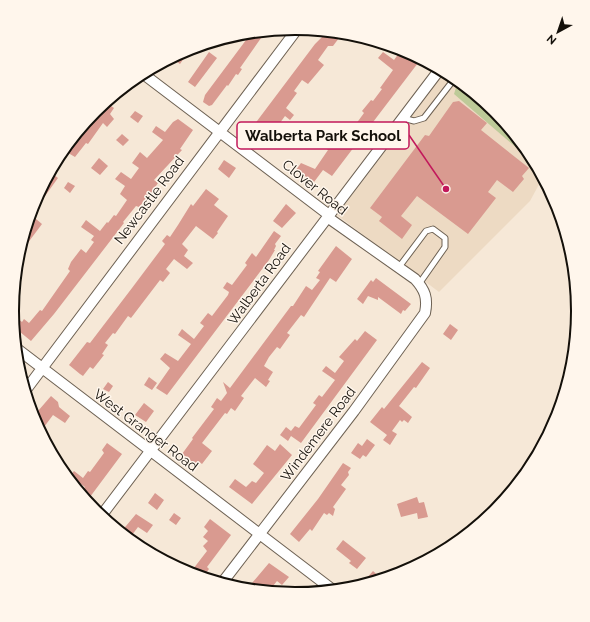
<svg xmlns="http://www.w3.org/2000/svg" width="590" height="622" font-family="Raleway,sans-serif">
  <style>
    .built { fill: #eddac3 }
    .green { fill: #bdca98 }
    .building { fill: #d99a90 }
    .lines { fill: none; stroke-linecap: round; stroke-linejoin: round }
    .service-casing { stroke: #6d6153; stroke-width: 7 }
    .minor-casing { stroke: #6d6153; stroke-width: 12 }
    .service { stroke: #fff; stroke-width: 5 }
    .minor { stroke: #fff; stroke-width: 10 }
    .labels { text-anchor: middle; stroke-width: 3; stroke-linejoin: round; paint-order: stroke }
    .street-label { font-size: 14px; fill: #14100a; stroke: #fff6ec }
    .rim { fill: none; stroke: #14100a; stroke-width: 2 }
    .leader { fill: none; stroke: #c2185b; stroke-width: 1.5 }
    .callout-dot { fill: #c2185b; stroke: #fff6ec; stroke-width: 1.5 }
    .callout { fill: #fff6ec; stroke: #c2185b; stroke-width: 1.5 }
    .callout-label { font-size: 15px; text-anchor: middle; font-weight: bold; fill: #14100a }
  </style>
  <rect width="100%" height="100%" fill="#f6e8d7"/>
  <path class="built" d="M445,72L452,76L495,111L530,154L543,177L530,201L439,292L337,215Z"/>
  <path class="green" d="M458,81L495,111L530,154L533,162L454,94Z"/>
  <path class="building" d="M266,31L240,68L242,69L238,75L236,74L228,86L227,85L212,105L209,106L203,102L205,95L252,32Z
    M328,31L339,38L333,46H328L318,60L324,65L308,84L302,80L294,91L297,93L286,108L294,115L290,120L285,116L264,145L248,133L315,44Z
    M402,49L421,59L332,176L323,170L314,182L296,170L301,163L315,169L328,150L325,148L330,142L333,144L348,124L353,128L364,113L362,111L371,100L373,101L382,89L380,88L393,70L378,58L383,52L394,60Z
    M209,52L217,58L195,87L188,82Z
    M179,54L184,58L180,64L172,58Z
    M120,90L122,92L111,106L114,108L110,114L114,119L107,127L103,123L88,144L86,143L75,157L63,150L75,139L95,111Z
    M459,101L487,123L481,130L529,168L522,176L524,179L513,192L497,180L488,192L496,198L468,234L417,196L401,216L412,225L402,239L379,221L382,217L370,208L425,135L429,136L453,102Z
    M135,111L143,116L138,123L130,117Z
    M178,119L193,130L180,149L182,150L154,180L158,183L151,193L139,207L136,206L123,222L124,223L54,314L31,341L14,327L12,314L22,322L24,319L29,323L40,310L42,311L70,271L68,269L71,262L81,249L86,253L94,242L91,240L94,236L81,227L86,220L100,231L107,222L108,223L114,215L116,216L127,200L120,194L125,186L115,179L121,172L131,179L139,168L132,163L140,152L147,158L163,140L152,132L156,126L165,132L173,122Z
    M122,134L129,140L123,146L116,140Z
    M99,158L108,166L100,175L91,168Z
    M224,160L236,168L229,178L218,169Z
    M50,172L58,178L32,214L34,202Z
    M68,182L75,186L70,193L64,188Z
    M206,189L219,199L214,205L228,216L217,232L218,233L213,239L196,226L182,244L188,250L184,256L193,263L187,269L174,259L166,269L170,273L163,282L160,280L131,318L128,316L115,334L113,333L105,343L108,345L102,354L104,355L93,369L90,367L83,376L80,374L69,365L87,342L90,343L132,288L165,244L162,241L167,235L170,237L178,225L191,204L193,206Z
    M286,204L296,213L282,228L273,221Z
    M30,214L42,224L18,256H17Z
    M274,231L281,236L275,244L276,246L274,250H275L269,260L167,395L156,388L170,368L160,359L165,353L178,361L191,344L178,335L182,329L194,339L204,326L200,323L208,313L212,316L228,295L229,292L223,288L227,282L232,285L247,265L245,263L252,253L256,257Z
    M336,246L352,259L336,282L330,278L304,317L301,315L287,333L290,335L280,349L277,347L269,357L264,366L273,372L268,380L270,381L266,387L255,378L241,396L244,398L235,411L231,408L227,414L225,413L202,443L212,451L202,464L198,461L195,464L182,454L193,439L192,438L214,409L211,407L217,398L221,401L227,393L223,382L230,388L291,306H293L306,286L312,290L320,280L316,278L320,272L318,271Z
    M376,278L411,304L405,311L403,310L401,314L378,297V300L368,296L363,304L357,299L371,280L373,282Z
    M450,324L458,330L451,340L443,334Z
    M365,331L377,340L301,443L291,436L288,441L280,435L286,427L291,431L295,426L299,428L316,405L313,403L319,395L322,397L335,380L322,371L326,366L335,373L344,361L339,357L355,339L357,341Z
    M422,362L430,368L416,388L414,387L399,406L412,417L408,423L404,420L402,422L400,420L392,431L397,434L390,445L383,440L387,435L370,422L382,407L384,409Z
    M149,377L157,383L152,390L144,385Z
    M108,382L113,386L109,392L103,389Z
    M51,396L58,402L59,407L70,416L65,423L53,415L44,427L33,419L32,415L36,409L38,411Z
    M144,403L154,411L146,422L135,415Z
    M367,439L375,445L366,457L363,455L360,459L351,453L358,443L362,446Z
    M107,443L122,454L87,501L80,493L85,487L70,476L74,471L83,478L88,471L90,472L104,453L102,450Z
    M280,444L292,455L252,504L229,487L235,479L246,487L252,481L256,483L264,473L253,464L267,445L275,451Z
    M343,463L351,468L348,472L349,475L341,485L346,489L333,507L335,509L333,516L329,513L327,515L324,513L312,531L310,529L299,542L290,534L318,499Z
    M155,493L164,500L157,510L148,503Z
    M417,497L419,503L424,502L428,517L418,519L417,513L401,517L397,504Z
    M174,513L181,518L176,525L169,520Z
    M136,514L153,525L147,533L138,527L129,539L121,532Z
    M210,519L231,535L207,567L209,569L203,577L190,573L207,551L203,546L208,541L203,537L208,531L204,527Z
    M343,540L366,558L357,569L349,563L351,561L336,549Z
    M269,563L289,577L282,585L277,581L269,591L247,589Z
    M373,571L382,579L370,583L366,579Z"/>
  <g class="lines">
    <defs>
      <path id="service" d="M403,118L414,121L424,118L455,78
        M399,267L426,231L433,229L445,238V247L419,284"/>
      <path id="minor" d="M142,73L329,215L330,219L415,279C425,290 428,298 425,313L354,411L222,583
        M16,348L333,590
        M25,391L298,28
        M101,516L440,69"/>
    </defs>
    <use href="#service" class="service-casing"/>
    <use href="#minor" class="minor-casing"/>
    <use href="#service" class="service"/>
    <use href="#minor" class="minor"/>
  </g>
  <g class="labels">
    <g class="street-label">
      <text transform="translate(315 187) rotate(39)" y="5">Clover Road</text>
      <text transform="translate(149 200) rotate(-53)" y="5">Newcastle Road</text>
      <text transform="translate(259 284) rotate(-54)" y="5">Walberta Road</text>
      <text transform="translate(146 430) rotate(37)" y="5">West Granger Road</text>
      <text transform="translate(318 434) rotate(-53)" y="5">Windemere Road</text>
    </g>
  </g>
  <path d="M0 0H590V622H0ZM19 311a276 276 0 1 1 552 0a276 276 0 1 1-552 0Z" fill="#fff6ec" fill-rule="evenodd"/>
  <path class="rim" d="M19 311a276 276 0 1 1 552 0a276 276 0 1 1-552 0Z"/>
  <path class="leader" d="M446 189L409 135"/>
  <circle class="callout-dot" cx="446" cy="189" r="4"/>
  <rect class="callout" x="237" y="122" width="172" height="27" rx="4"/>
  <g class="callout-label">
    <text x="323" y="141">Walberta Park School</text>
  </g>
  <g transform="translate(558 32) rotate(220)" stroke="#fff6ec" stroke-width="3" paint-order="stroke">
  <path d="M0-3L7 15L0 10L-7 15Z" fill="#14100a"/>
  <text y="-6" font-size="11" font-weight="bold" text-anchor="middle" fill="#14100a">N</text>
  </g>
</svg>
